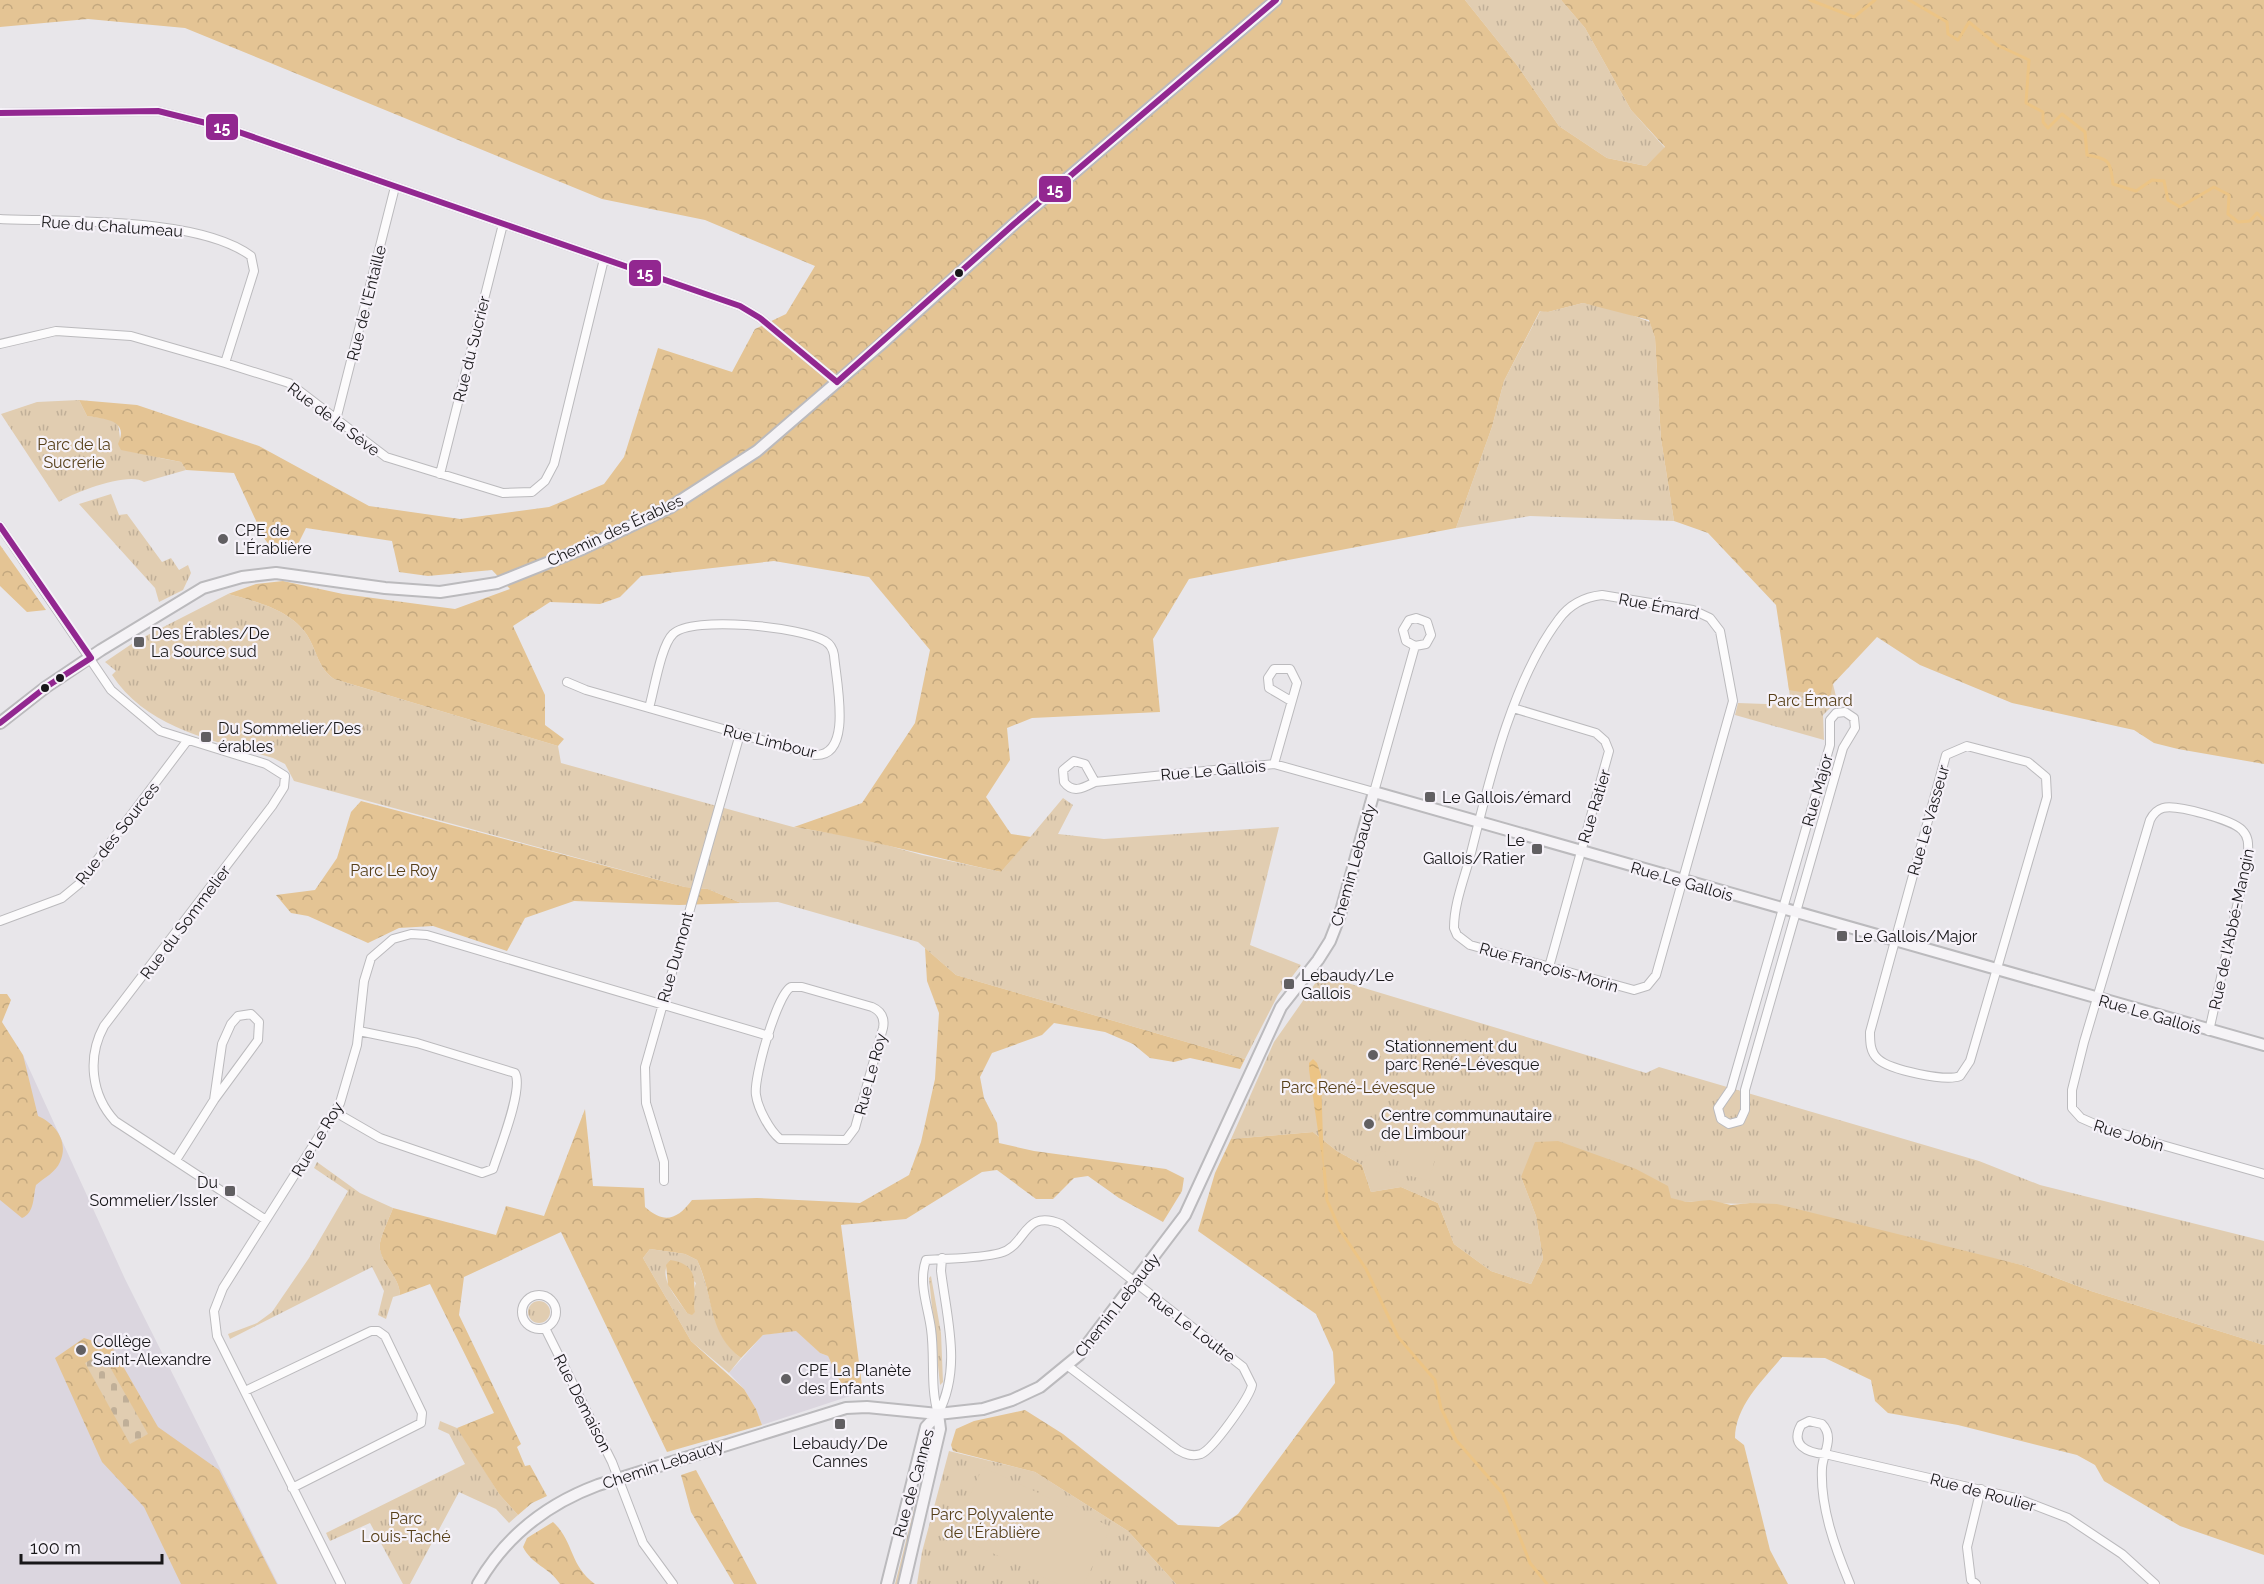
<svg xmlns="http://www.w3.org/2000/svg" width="2264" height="1584" font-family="Raleway,sans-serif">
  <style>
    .built { fill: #dbd6df }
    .grass { fill: url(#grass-tufts); fill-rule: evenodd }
    .forest { fill: url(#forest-crowns) }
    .cemetery { fill: url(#cemetery-stones) }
    .garden { fill: #e1cdb1 }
    .water { fill: url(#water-ripples) }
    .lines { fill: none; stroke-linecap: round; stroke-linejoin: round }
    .stream { stroke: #ecc485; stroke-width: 3 }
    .street-casing { stroke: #bbbabd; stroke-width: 10 }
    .secondary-casing { stroke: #bbbabd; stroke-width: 14 }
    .street { stroke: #fcfbfc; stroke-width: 8 }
    .secondary { stroke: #f5f3f6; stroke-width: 10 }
    .bus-1-casing { stroke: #f6f2f9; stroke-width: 10 }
    .bus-1 { stroke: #922790; stroke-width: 6 }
    .bus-dot { fill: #181719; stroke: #f6f2f9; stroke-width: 2 }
    .poi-dot { fill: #615f62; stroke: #f6f2f9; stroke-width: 2 }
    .labels { text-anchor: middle; stroke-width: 4.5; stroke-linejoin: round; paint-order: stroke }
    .street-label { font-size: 16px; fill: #181719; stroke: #f6f2f9 }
    .park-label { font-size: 16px; fill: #57401a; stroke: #f6f2f9 }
    .poi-label { font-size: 16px; fill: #181719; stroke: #f6f2f9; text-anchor: start }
    .line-badge { stroke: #f6f2f9; stroke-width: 2 }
    .badge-label { font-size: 16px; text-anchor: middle; font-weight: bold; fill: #fff }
  </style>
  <defs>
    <pattern id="grass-tufts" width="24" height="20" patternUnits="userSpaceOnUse" patternTransform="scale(1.5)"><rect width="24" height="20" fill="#e1cdb1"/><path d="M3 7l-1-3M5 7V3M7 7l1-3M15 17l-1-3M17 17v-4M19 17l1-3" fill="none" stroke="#c0af98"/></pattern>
    <pattern id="forest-crowns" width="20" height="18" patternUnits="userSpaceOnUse" patternTransform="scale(1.5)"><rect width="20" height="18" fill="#e4c494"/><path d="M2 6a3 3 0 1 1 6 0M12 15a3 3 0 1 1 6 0" fill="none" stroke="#c3a87f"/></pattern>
    <pattern id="cemetery-stones" width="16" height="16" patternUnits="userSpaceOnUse" patternTransform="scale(1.5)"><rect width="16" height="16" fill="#e1cdb1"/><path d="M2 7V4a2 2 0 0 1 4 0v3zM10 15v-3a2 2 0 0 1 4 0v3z" fill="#c0af98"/></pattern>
    <pattern id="water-ripples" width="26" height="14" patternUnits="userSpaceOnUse" patternTransform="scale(1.5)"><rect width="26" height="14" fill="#ecc485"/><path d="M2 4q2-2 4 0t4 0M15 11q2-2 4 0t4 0" fill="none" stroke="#caa872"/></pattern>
  </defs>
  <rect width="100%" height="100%" fill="#e8e6ea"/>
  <path class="built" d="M23,1055L125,1279L278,1584H0V1060Z
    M796,1330L820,1353L828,1356L841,1384L853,1395L762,1425L756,1409L744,1389L729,1373L763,1335Z"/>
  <path class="grass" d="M1465,0H1561L1585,28L1631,110L1665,148L1646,166L1607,158L1559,126L1517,65Z
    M1583,303L1621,311L1650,322L1655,338L1661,439L1674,521L1530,516L1456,528L1492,427L1504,381L1541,310L1548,312Z
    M79,400L87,416L110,419L118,424L120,438L160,458L181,462L186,470L144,482C130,471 74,492 59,502L1,414L37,402Z
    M111,494L119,515L127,514L162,562L171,558L179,570L188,565L191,573L183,590L159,602L155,588L79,504Z
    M228,594C255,601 291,610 307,635C317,651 318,668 334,679L558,746L561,763L793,827L861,838L922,855L1001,872L1063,798L1073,805L1058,834L1104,839L1279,827L1250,945L1301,965L1278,995L1245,1059L956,975L918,942L778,902L741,903L708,889L685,887L294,781L285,764L273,758C216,741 147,729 112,675L116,671L105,662L136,641Z
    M1788,681L1833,684L1838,705L1830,708L1823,715L1824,740L1735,715L1738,703L1791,705Z
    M1321,975L1646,1073L1659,1067L1979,1161L2040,1185L2264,1241V1345L2091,1291L2022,1265L1750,1203C1728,1206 1709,1200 1687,1202L1521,1177L1536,1216L1543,1259L1531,1284L1491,1271L1454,1244L1438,1203L1401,1187L1371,1192L1362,1165L1337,1151L1313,1132L1231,1139L1274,1042Z
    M317,1162L360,1193L393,1208C389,1219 382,1232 380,1243C377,1261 400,1276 400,1295L393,1297L386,1319L378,1315L384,1291L372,1267L230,1339L228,1334L257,1323L272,1312L309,1258L348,1191L314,1168Z
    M650,1249L685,1254L697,1260C713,1294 709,1333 741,1358L729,1373L691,1341L643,1258ZM670,1260L696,1283L693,1292L695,1312L687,1313C678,1298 656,1278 670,1260Z
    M931,1276L941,1333L943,1382L940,1385L929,1278Z
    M528 1312a11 11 0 1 1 22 0a11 11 0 1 1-22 0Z
    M440,1421L457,1428L463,1435L499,1494L518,1515L509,1523L496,1509L459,1492L410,1584H403L370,1523L330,1541L326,1533L465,1464L449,1434L438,1429Z
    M949,1451L1035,1472L1128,1531L1176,1584H917L922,1552Z
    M919,1490L916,1515L899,1584H895Z"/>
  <path class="forest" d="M0,0H1465L1517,65L1559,126L1607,158L1646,166L1665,147L1631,110L1585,28L1561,0H2264V764L2178,749L2154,743L2134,730L2012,703L1920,665L1877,637L1833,684L1830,697L1789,690L1776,605L1708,533L1674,521L1661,439L1655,338L1649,320L1583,303L1548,312L1540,311L1504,381L1492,427L1456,528L1189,579L1153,639L1160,712L1032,718L1007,728L1010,760L986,797L1011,834L1031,837L1001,872C932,857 864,838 794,827L862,803L915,723L930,650L869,577L774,561L641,576L620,597L600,604L550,602L513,626L545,695V725L564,739L558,746L334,679C318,668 317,651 307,635C291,610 255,601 228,594L256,584L283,581L343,594L455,609L510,589L492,570L428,576L399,572L392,541L306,528L293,554L275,553L264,538L234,473L186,470L181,462L121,450L118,444C130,419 103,419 87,416L79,400L137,405L259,446L369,506L460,519L549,507L604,484L624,457L658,348L732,372L755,329L786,314L815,266L705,220L602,199L185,28L88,19L0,27Z
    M0,545L46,610L27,612L0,586Z
    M361,801L685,887L708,889L741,903L679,905L574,901L525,918L507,951L433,926L399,928L368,943L308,916L291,913L276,895L315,890L337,858L351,812Z
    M925,948L956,975L1245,1059L1240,1069L1190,1058L1174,1062L1150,1058L1133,1044L1105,1032L1054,1023L1042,1035L992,1053L980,1077L984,1098L997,1123L999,1143L1034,1151L1166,1169L1184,1178L1182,1191L1163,1222L1119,1198L1088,1176L1074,1178L1053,1199H1036L997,1170L982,1172L906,1219L841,1225L863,1393L853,1395L841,1384L828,1356L820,1353L796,1331L763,1335L741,1358C707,1333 714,1295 697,1260L685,1254L650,1249L643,1258L691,1341L744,1389L756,1409L762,1425L667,1452L561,1232L464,1277L459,1315L521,1444L517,1447L525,1466L530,1465L547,1496L532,1503L518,1515L499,1494L457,1428L494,1413L430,1284L400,1295C400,1276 377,1261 380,1243C382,1232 389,1219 393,1208L496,1235L506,1206L544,1216L585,1109L593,1186L644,1188L645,1207C664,1224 677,1220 692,1200L757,1198L860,1203L909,1175L921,1142L935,1079L939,1013L927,981Z
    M0,994H7L11,1000L2,1022L23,1055L38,1116C56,1124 69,1142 60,1162C56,1172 44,1178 36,1185C33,1196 35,1213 22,1218L0,1200Z
    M1313,1132L1337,1151L1362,1165L1371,1192L1401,1187L1438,1203L1454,1244L1491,1271L1531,1284L1543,1259L1536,1216L1521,1177L1535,1142L1558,1141L1636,1169L1668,1186L1671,1198L1687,1202L1710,1200L1731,1205L1750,1203L1777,1204L2022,1265L2091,1291L2264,1345V1555L2180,1526L2104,1481L2095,1465L2077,1455L1958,1425L1888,1413L1875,1401L1871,1380L1825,1358L1782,1357C1763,1380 1735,1406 1735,1438L1744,1445L1770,1550L1788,1584H1176L1128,1531L1035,1472L953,1451L951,1445L956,1429L974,1421L1025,1410L1063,1434L1178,1525L1219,1527L1238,1514L1335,1383L1333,1352L1316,1314L1198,1231L1215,1173L1231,1139Z
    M670,1260C703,1265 692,1287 695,1312L692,1315L687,1313L668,1285L666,1265Z
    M84,1338L112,1347L158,1427L219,1470L277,1584H181L144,1507L102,1462L55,1358Z
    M696,1470L757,1584H734L691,1512L681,1475Z
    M553,1522C574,1541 569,1565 595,1584H560C550,1568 531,1564 523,1547L527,1538Z"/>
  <path class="cemetery" d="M102,1353L148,1434L130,1444L85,1363Z"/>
  <path class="garden" d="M1414,1106L1447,1115L1429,1181L1396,1172Z
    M1385,1151L1392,1186L1371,1190L1365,1156Z
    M983,1467L1111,1527L1084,1584H1058L952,1534Z"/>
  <path class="water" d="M1313,1059L1317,1063L1321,1075L1324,1172L1309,1070V1063Z"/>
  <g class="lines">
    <path class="stream" d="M1810,0L1854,17L1875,0
      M1909,0L1947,22L1948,34L1958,40L1969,22L1997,45L2029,60L2026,103L2043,112V122L2048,128L2062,114L2085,132L2087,155C2110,159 2110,161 2113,184L2136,191L2152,180L2164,181L2168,200L2180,207L2214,187L2229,195L2228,214L2238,222L2250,221L2257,213L2264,220
      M1324,1168L1327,1200L1340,1230L1366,1269L1398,1337L1435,1380L1441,1408L1456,1440L1503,1494L1530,1563L1547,1584"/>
    <defs>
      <path id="street" d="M0,113L158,111L230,129L740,306L760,318L837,382
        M0,219C67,222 199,217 251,256L254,271L225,363
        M0,344L56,331L131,336L225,363L289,383L386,457L503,493L532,492L545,481L554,464L604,259
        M336,420L395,187
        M440,474L503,224
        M0,526L111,690L160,731L266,764L285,776L284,787L272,806L104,1026C87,1057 91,1095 115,1121L266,1220
        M1602,595L1693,610L1710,618L1720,631L1733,701L1656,975L1647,986L1634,990L1470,945L1457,935L1454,928C1454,904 1464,879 1470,857C1489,781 1512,681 1559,619C1570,604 1584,597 1602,595Z
        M567,682L586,690L814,755C854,758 836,681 834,655C833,649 830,644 825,641C802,627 692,615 673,634C661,645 654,691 649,708
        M1513,708L1596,733L1605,741L1609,751L1549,967
        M1845,712L1854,718L1855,728L1843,748L1745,1090V1110L1740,1121L1729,1124L1721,1119L1718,1108L1731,1089L1830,745V720L1836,713Z
        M1967,746L2028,762L2046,777L2047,797L1970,1061L1960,1076C1946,1082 1890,1070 1878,1059C1870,1052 1870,1042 1870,1032L1946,755Z
        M1274,764L1297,683L1290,669H1274L1268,678L1269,688L1291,701
        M1095,782C1083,788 1073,794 1064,782L1063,770L1074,761L1085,764L1095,782L1274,764L1374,792L1415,646L1426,644L1431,635L1427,622L1416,618L1409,620L1403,630L1406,641L1415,646
        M0,921L62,898L79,884L187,741
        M791,987H802L872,1007C881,1011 885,1018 883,1028L855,1128L846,1140L780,1139C770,1131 758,1109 756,1095C753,1079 777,994 791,987Z
        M2209,1031L2248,857C2248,847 2250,838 2242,830C2233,820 2176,804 2163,808C2156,810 2153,814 2150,820L2084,1042L2072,1090V1108L2081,1118L2106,1129L2264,1174
        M335,1112L380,1138L482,1173L493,1169C499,1150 524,1088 515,1073L417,1043L359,1031
        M176,1160L214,1100L258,1040L259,1022L251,1014L238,1016L231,1024L222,1044L214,1100
        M664,1181V1162L646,1103L645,1067L740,734
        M522 1312a17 17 0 1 1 34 0a17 17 0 1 1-34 0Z
        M545,1328L612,1462L643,1543L673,1584
        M245,1391L371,1331H378L385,1336L422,1413L421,1423L292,1488
        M938,1414C930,1386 935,1357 931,1329C928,1306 918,1283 926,1260C950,1258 977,1259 1000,1253C1027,1246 1023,1208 1061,1224L1243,1367L1252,1385C1250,1397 1213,1449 1201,1454C1192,1457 1185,1454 1178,1450L1068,1366
        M938,1414C962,1368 947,1320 941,1271L942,1258
        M341,1584L217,1336L214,1311L223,1288L340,1103L357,1045L364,981L371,958L393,939L411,934L427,935L769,1036
        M1850,1584C1835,1548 1820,1507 1822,1468C1823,1453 1835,1437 1822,1424L1809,1421L1801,1425C1790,1445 1807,1453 1825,1454L2016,1498L2068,1518L2122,1554L2155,1584
        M1976,1584L1971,1580L1967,1547L1981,1489"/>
      <path id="secondary" d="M0,723L46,687L101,650L203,588L242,577L276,573L385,588L440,592L497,583L582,549L669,508L757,451L880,345L1014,224L1276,0
        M478,1584C505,1537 547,1504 598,1485L846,1408L867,1407L938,1414L983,1409L1012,1400L1040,1387L1079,1355L1185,1215L1281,1007L1318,960L1330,941L1339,918L1374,792L2264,1045
        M887,1584L926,1427L938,1414
        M904,1584L940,1429L938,1414"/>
    </defs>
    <use href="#street" class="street-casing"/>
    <use href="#secondary" class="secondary-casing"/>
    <use href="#street" class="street"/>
    <use href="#secondary" class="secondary"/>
    <defs>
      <path id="bus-1" d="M0,113L158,111L230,129L740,306L760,318L837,382
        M837,382L1014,224L1276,0
        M0,526L91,658
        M0,723L46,687L91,658"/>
    </defs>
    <use href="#bus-1" class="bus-1-casing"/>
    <use href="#bus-1" class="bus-1"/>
  </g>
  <g class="bus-dot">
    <circle cx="959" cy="273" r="5"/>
    <circle cx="60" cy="678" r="5"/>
    <circle cx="45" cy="688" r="5"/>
  </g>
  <g class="poi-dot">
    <circle cx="223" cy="539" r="6"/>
    <rect x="133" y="636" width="12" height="12" rx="3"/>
    <rect x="200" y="731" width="12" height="12" rx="3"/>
    <rect x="1424" y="791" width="12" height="12" rx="3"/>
    <rect x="1531" y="843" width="12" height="12" rx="3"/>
    <rect x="1836" y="930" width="12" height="12" rx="3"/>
    <rect x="1283" y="978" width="12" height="12" rx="3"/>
    <circle cx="1373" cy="1055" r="6"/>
    <circle cx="1369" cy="1124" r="6"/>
    <rect x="224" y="1185" width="12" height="12" rx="3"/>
    <circle cx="81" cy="1350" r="6"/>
    <circle cx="786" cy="1379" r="6"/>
    <rect x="834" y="1418" width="12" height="12" rx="3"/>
  </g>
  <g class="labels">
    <g class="street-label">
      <text transform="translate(112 226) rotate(4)" y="6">Rue du Chalumeau</text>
      <text transform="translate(366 303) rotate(-76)" y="6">Rue de l'Entaille</text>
      <text transform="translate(471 349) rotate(-76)" y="6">Rue du Sucrier</text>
      <text transform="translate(334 419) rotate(37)" y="6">Rue de la Sève</text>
      <text transform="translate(615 530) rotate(-25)" y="6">Chemin des Érables</text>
      <text transform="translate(1659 606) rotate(11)" y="6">Rue Émard</text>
      <text transform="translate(770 741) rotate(14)" y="6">Rue Limbour</text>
      <text transform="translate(1213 770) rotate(-5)" y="6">Rue Le Gallois</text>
      <text transform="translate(1817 790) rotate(-74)" y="6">Rue Major</text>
      <text transform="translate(1594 806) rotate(-73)" y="6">Rue Ratier</text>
      <text transform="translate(1928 820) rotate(-74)" y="6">Rue Le Vasseur</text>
      <text transform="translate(117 833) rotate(-52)" y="6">Rue des Sources</text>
      <text transform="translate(1353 865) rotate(-74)" y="6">Chemin Lebaudy</text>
      <text transform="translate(1682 881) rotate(16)" y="6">Rue Le Gallois</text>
      <text transform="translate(185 922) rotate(-53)" y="6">Rue du Sommelier</text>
      <text transform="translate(2231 929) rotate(-78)" y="6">Rue de l'Abbé-Mangin</text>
      <text transform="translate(675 957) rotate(-74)" y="6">Rue Dumont</text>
      <text transform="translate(1549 967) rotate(16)" y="6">Rue François-Morin</text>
      <text transform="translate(2150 1014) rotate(16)" y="6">Rue Le Gallois</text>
      <text transform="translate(870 1074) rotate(-75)" y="6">Rue Le Roy</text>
      <text transform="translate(2129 1135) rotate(17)" y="6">Rue Jobin</text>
      <text transform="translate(317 1139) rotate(-59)" y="6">Rue Le Roy</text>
      <text transform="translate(1117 1305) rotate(-52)" y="6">Chemin Lebaudy</text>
      <text transform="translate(1192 1327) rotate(37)" y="6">Rue Le Loutre</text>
      <text transform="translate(583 1403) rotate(63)" y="6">Rue Demaison</text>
      <text transform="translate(663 1464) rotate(-18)" y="6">Chemin Lebaudy</text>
      <text transform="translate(913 1483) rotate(-74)" y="6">Rue de Cannes</text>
      <text transform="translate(1983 1492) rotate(15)" y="6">Rue de Roulier</text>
    </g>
    <g class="park-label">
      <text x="74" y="450">Parc de la<tspan x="74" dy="18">Sucrerie</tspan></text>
      <text x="1810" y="706">Parc Émard</text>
      <text x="394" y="876">Parc Le Roy</text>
      <text x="1358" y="1093">Parc René-Lévesque</text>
      <text x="992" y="1520">Parc Polyvalente<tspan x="992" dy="18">de l'Érablière</tspan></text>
      <text x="406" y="1524">Parc<tspan x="406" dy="18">Louis-Taché</tspan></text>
    </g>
    <g class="poi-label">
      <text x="235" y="536">CPE de<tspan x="235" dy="18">L'Érablière</tspan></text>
      <text x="151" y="639">Des Érables/De<tspan x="151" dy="18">La Source sud</tspan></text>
      <text x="218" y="734">Du Sommelier/Des<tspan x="218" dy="18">érables</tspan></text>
      <text x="1442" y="803">Le Gallois/émard</text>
      <text x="1525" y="846" text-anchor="end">Le<tspan x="1525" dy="18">Gallois/Ratier</tspan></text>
      <text x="1854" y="942">Le Gallois/Major</text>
      <text x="1301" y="981">Lebaudy/Le<tspan x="1301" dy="18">Gallois</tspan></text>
      <text x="1385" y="1052">Stationnement du<tspan x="1385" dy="18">parc René-Lévesque</tspan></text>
      <text x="1381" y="1121">Centre communautaire<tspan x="1381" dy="18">de Limbour</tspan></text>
      <text x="218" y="1188" text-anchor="end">Du<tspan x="218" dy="18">Sommelier/Issler</tspan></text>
      <text x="93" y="1347">Collège<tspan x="93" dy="18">Saint-Alexandre</tspan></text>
      <text x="798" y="1376">CPE La Planète<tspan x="798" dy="18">des Enfants</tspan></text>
      <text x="840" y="1449" text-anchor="middle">Lebaudy/De<tspan x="840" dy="18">Cannes</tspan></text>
    </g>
  </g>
  <g class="line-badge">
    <rect x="205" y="113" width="34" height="28" rx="6" fill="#922790"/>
    <rect x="1038" y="175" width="34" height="28" rx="6" fill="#922790"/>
    <rect x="628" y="259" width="34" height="28" rx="6" fill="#922790"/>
  </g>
  <g class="badge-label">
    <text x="222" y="133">15</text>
    <text x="1055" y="195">15</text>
    <text x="645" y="279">15</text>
  </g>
  <path d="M21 1554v9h141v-9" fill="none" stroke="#181719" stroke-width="3"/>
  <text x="30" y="1554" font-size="18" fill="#181719" stroke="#f6f2f9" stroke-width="4.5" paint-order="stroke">100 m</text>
</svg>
